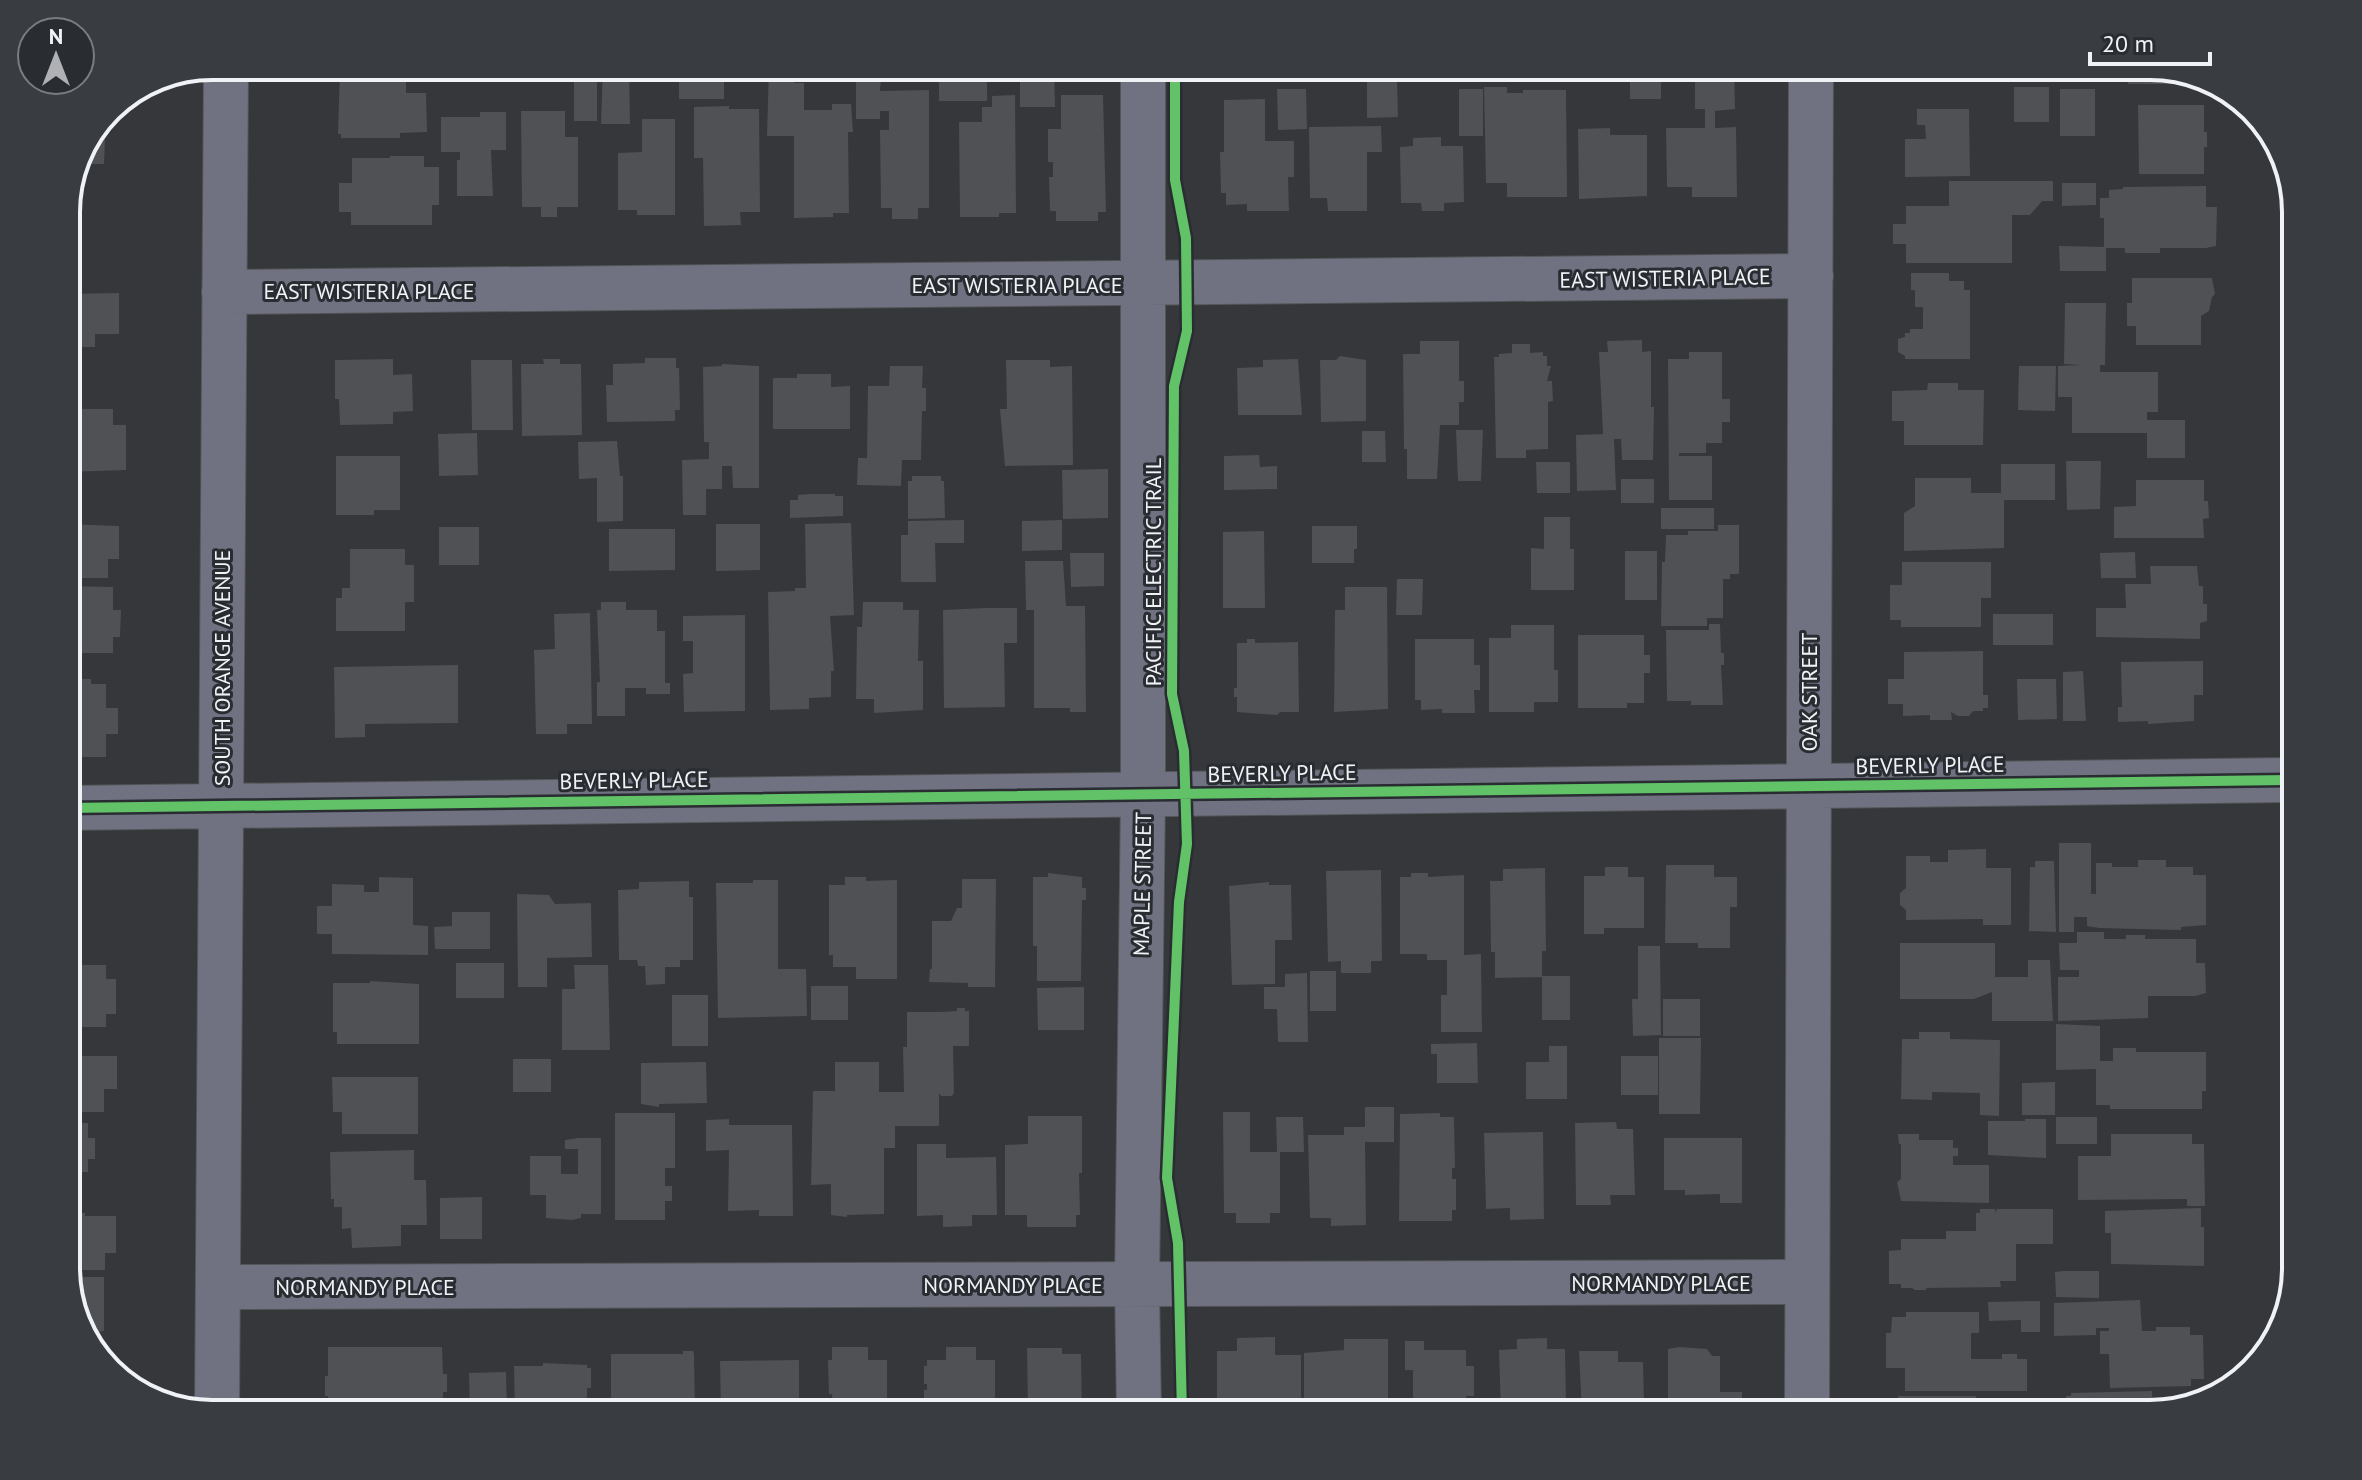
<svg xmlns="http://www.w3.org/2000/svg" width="2362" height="1480" font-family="'PT Sans',sans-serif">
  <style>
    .building { fill: #4f5154 }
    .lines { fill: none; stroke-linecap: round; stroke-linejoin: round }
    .minor-casing { stroke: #545557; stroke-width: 46 }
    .minor { stroke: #707281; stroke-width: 44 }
    .cycleway-casing { stroke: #292d32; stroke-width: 15 }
    .cycleway { stroke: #61c268; stroke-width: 10 }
    .labels { text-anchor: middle; stroke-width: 6; stroke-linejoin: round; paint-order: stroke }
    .street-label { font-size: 22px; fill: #f0f2f6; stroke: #292d32 }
    .rim { fill: none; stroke: #f0f2f6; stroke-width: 4 }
  </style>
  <rect width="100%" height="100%" fill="#35373a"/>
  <path class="building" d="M603,66H629L630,124H601Z
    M679,66H759V72L730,73V75H724V99H679Z
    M769,66H794V83H804V110H832V104H851L853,132H848L849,213H833V217L794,218V136H767Z
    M856,66H882L880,91L929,90V208H918V219H892V208H881L880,130H889V111H880V119H856Z
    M939,66H987V101H939Z
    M1020,66H1054L1055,107H1020Z
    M1630,66H1661V99H1630Z
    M1695,66H1734L1735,109L1715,111V128L1736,127L1737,197H1692V187H1667L1666,128H1705V109H1695Z
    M1917,66H1980V81H1917Z
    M2127,66H2150L2206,81V84H2128Z
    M397,69H406V93H426L427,132L400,133V138H341V134H338L340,70Z
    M574,78H597V121H574Z
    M1367,81H1397L1398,117L1367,118Z
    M1484,87H1507V93H1523V90H1566L1567,197H1507V183H1486Z
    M2014,87H2049V122H2014Z
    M1277,89H1306L1307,129L1278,130Z
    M1459,89H1483V136H1459Z
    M2060,89H2095V136H2060Z
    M1015,95L1016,213H999V217H960L959,122H982V107H992V96Z
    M1061,95H1103L1106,212H1098V221H1056V211H1050L1049,177H1053V162H1048V129H1061Z
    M1265,99V141H1294V177H1288L1289,211H1247V204L1226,205V193H1221L1220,152H1224V100Z
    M2138,105H2204V132H2207V147H2204V174H2139Z
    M729,106V109H759L760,212H740L741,225L704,226L703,158H694V107Z
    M1917,109H1969L1970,176L1905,177V139H1926L1925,125H1917Z
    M521,111H565V137H578V207H557V217H541V207H522Z
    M480,112H506V150H491L493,196H457V160H460V152H441V117H480Z
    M106,115L104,164H84Z
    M642,119H675V215H637V210H618V153L642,152Z
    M1381,126L1382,152H1367V211H1328L1327,198H1310L1309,127Z
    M1610,128V135H1647V196L1579,199L1578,129Z
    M1441,137V146H1463L1464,202L1444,203V211H1422L1421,203H1401L1400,147L1413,146V138Z
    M390,156H424V167H439V205H432V225H351V212H339V183H352V158H390Z
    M1949,181H2053V201H2042L2030,215H2012V263H1906V244H1893V224H1906V206H1949Z
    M2062,183H2096V205L2062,206Z
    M2206,186V207H2217L2216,246L2206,248H2160V253H2125V248H2106V271H2060L2059,246L2104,247V218H2100V198H2109V190L2123,189V187Z
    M77,223V267H66V224Z
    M1911,273H1949V281H1964V290H1970V359H1905V356L1898,352V339L1905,337V333H1910V329H1923V307H1915V290H1911Z
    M2132,278H2212L2215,294L2212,297L2209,311L2201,316V345H2136V326H2127V303H2132Z
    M119,293V334H95V347H66V294Z
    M2065,303H2106L2105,365H2100V372H2158V412H2147V420H2185V458H2147V433H2072V397H2058V366L2081,365L2064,364Z
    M1642,340V352L1651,351V407H1654L1653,460H1622L1621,439H1614L1616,490L1577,491L1576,435L1603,434L1599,352H1608L1607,341Z
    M1420,341H1459V381H1464V402H1459V425H1440L1437,479H1407V449H1404L1403,354H1420Z
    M1512,344H1530V353L1543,352V356H1547V366H1551L1547,381H1552L1553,401L1548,402V449L1526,450V458H1496L1494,357H1499V354L1512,353Z
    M1689,352H1722V399H1730V422H1722V443H1706V453H1679V456H1712V500H1669L1668,359H1689Z
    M1340,356L1366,360V421L1321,422L1320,360H1336Z
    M645,358H676V368H679L680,410H675V421L607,422L606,385H613V364L645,363Z
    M393,359V375L412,374L413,411L393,412V424L340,425L339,399H335V360Z
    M543,359H560V364H581L582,435L522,436L521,364H544Z
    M1298,359L1302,415H1238L1237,368L1263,367V360Z
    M471,360H512L513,430H472Z
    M1006,360H1050V367L1072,366L1073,465L1005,466L1000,409H1007Z
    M722,364L759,366V488H733L732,466H722V489H706V515H683L682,460L709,459V442H704L703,367L722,366Z
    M890,366H923L922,388H926V411H922L921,460H902L901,486L857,485L858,458H867L868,386H889Z
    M2019,366H2056L2055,411L2018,410Z
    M797,374H831V387L850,386V429H773V378H797Z
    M1928,383H1958V390H1984L1983,445H1904V421H1892V391L1927,390Z
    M66,409H113V425H126V470L66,472Z
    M1456,430H1483L1481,481H1458Z
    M1362,431H1385L1386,462H1362Z
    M477,433L478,475L439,476L438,434Z
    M617,441L620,476H623V521L597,522V478L579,479L578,442Z
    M1259,455L1260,467L1277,466V489L1224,490V456Z
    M336,456H400V510H374V515H336Z
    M2066,461H2101L2100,509L2067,510Z
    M1536,462H1570V493H1537Z
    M2001,464H2055V500H2004V548L1904,551V513L1915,506V478H1971V493H2001Z
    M1108,469V518L1063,519L1062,470Z
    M912,476H941V481H944L945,518L908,519V481H912Z
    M1621,479H1654V503H1621Z
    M2136,480H2204V501H2208L2209,518L2203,519L2204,538H2114V507L2136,506Z
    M810,494H835V496H843V516L790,518V500H798V495Z
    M1661,508H1714V529H1661Z
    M1544,517H1570V549H1574V590H1531V548L1544,549Z
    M964,520V543H935L936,582H901V535H908V521Z
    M1062,520V550L1022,551V521Z
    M851,523L854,615L830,616L834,671H831V697L809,698V709L770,710L768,592L795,591V588H806L805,524Z
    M66,524L119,526V559H108V578H66Z
    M716,524H760V570L716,571Z
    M1718,525H1739V574H1730V579H1723V618H1707V626H1661L1662,562H1665L1666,535H1688V531H1718Z
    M1312,526H1357V549H1354V563H1312Z
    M439,527H479V565H439Z
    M609,529H675V570L609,571Z
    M1264,531L1265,608H1223V532Z
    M350,549H405V565H414V602H405V631H336V598H342V588H350Z
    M1625,551H1657V600H1625Z
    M2135,552L2136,578H2101L2100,553Z
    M1070,553H1104V586L1071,587Z
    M1025,561H1063L1066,606H1085L1086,712H1070V708H1034V610H1026Z
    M1902,562H1991V598H1981V627H1901V620H1890V585H1902Z
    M2150,566H2197L2199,586H2203V604H2207V621L2200,623V639L2096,637V608H2126L2125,584H2151Z
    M1397,579H1423L1422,615H1396Z
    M66,586L113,587V610H121L120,637H113V653H66Z
    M1345,587H1387L1388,709L1334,712L1335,610H1345Z
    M601,602H626V610H657V631H665V683H670V694H646V688H625V716H597V682H600L597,610H601Z
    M863,602H903V610H919L918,661H923V710L874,713V699H856L857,627H862Z
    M985,608H1017V643H1004L1005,707L944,708L943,610Z
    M590,613L592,724H567V734H536L534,650L555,649L554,614Z
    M1993,614H2053V645H1993Z
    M745,615V711L684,712L683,674L693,673V641H683V616Z
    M1709,624H1720L1721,653H1724V665H1721L1723,705H1691V701H1667L1666,630H1709Z
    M1511,625H1554V670H1558V702H1534V712H1489V638H1511Z
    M1578,635H1644V655H1650V673H1644V703H1627V708H1578Z
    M1247,639H1255V643L1298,642L1299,712H1280L1277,715L1237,712V697H1234V688H1237V643H1247Z
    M1415,639H1474V665H1480V690H1474L1475,713H1442V709L1421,710V700H1415Z
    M1983,651V695H1988V708H1983V711H1973L1969,716H1958L1951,712L1952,720H1930V715L1903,716V704H1888V679H1904V652Z
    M2203,661V695H2194V721L2148,724V721L2118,722V707H2122L2121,662Z
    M458,665V723L365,724V737L335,738L334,667Z
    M2083,671L2086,721H2063V672Z
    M66,679H91V684H106V708H118V734H106V757H66Z
    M2017,679H2056L2057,719L2018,720Z
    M2059,843H2091V894H2096V863H2112V867H2138V860H2166V867H2193V875H2206V925L2181,927V930L2099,928L2087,926V917H2074V932H2059Z
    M1986,849V868H2011V925H1983V919L1906,920V910L1900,905V893L1906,888V856H1930V862H1948V850Z
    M2035,861H2054L2056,932L2029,931L2030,867H2035Z
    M1666,865H1714V877H1737V907H1730V948H1698V943H1665Z
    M1605,867H1628V877H1644V928H1604V934H1584V876H1605Z
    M1545,868L1546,951H1542V977L1495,978V952H1491L1490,881H1503V869Z
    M1381,870L1382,961H1371V973H1341V961L1328,962L1326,871Z
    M1048,873L1082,877V888H1086V900H1082L1081,981H1037V946H1033V877H1048Z
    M1411,873H1428V877L1464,875V955L1481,954L1482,1032H1441V995H1447V960H1427V954H1400V877H1411Z
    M379,877L413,878V925L428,926V955L332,954V934H317V906H332V884L364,885V892H379Z
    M845,877H866V881L897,880V979H856V967H833V955H829V885H845Z
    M962,879H996L995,987H968V983L929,982L930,969H932V921H951L957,908H962Z
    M753,880H778V969H806L807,1016L718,1018L716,883H753Z
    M689,881V897H693V960H680V967H665V984L646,985L645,966H638L637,960H619L618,890L639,889V882Z
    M1269,882V885H1291L1292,940H1275V984L1232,985L1229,886Z
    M517,894L549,895L555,904L591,903L592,957L547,958V987H518Z
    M452,912H490V949H435L434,927L452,926Z
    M2077,932H2104V939H2126V935H2145V939H2196V963H2205L2206,993L2195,996H2148V1018L2058,1021V977H2079V970H2060L2059,943H2077Z
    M1900,943H1995V977H2028V960H2050L2053,1021H1992V992L1974,999H1900Z
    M1638,946H1660L1661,1035L1633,1036L1632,999H1638Z
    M456,963H504V998H456Z
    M66,965H106V979H116V1014H106V1027H66Z
    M574,965H608L610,1050H562V989H575Z
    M1310,971H1336V1011H1310Z
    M1307,973L1308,1042H1278L1277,1009H1264V987H1285V974Z
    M1542,976H1570V1020H1542Z
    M370,981L419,984V1044H337V1032H333V983H370Z
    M811,986H848V1020H811Z
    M1084,987V1030H1038L1037,988Z
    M672,995H708V1046H672Z
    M1663,999H1700V1036H1663Z
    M957,1008H965V1011H969V1046H953L954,1093L952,1096H941L939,1093V1126H895V1148H884V1214L847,1215V1217L831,1215V1184L811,1185L813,1091H835V1062H879V1092H904L903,1047H907V1012H941L957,1011Z
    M2056,1024L2100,1026V1061H2113V1048H2136V1052H2206V1091H2202V1109H2110V1105H2096V1069L2056,1070Z
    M1919,1032H1950V1039L2000,1040L1999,1116L1980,1115V1093L1932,1092V1100L1901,1099L1902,1039H1919Z
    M1659,1038H1701L1700,1114H1659Z
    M1477,1043L1478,1083H1437V1054H1431V1044Z
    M1549,1046H1567V1099H1526V1062H1549Z
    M66,1056H117V1089H104V1112H66Z
    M1621,1056H1658V1095H1621Z
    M513,1059H551V1092H513Z
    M706,1062L707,1103L659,1104V1107L641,1104V1063Z
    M332,1077H418V1134H342V1112H333Z
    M2055,1082V1115H2022V1083Z
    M1365,1107H1394V1142H1365L1366,1225L1331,1226V1218H1310L1308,1135H1344V1127H1365Z
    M1223,1112H1250V1152H1277L1276,1117H1303L1304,1152H1280V1213H1270V1223H1236V1213H1224Z
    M615,1113H675V1168H665V1186H672V1201H665V1220H615Z
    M1440,1113V1117H1454L1455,1168H1452V1179H1456V1210H1452V1221H1399L1400,1114Z
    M1028,1116H1082V1173H1079L1080,1215H1076V1227H1027V1215H1005V1145L1028,1144Z
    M2056,1117H2097V1144H2056Z
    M729,1119V1125H792L793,1216H759V1210L728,1211L729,1150L706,1151V1120Z
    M2025,1119H2046V1158L1988,1155V1121H2025Z
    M1616,1122L1617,1129H1633L1635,1195H1610L1611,1205H1576L1575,1123Z
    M66,1123H88V1138H95V1159H88V1172H66Z
    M1543,1132L1544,1219L1510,1220V1208L1486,1209L1484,1133Z
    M1898,1134H1919V1140H1953V1148H1958V1156H1953V1165H1989V1203L1901,1201L1897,1182L1901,1179V1144H1899Z
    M2111,1134H2192V1144H2204L2205,1206H2187V1199L2078,1200V1156H2111Z
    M578,1138H601V1214H581V1218L572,1220L546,1218V1195H530V1156H561V1174H578V1149H565V1140Z
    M1664,1138H1742V1203H1720V1194L1685,1195V1190H1664Z
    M917,1144H946V1158L996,1157L997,1215H972V1226L943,1227V1215L917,1216Z
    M414,1150V1180H426L427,1225H401V1246L352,1248L351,1228L342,1229V1207H334V1199H331L330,1152Z
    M482,1197V1239H440V1198Z
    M2201,1208V1227H2204V1266L2111,1264V1233H2105V1211Z
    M1980,1209H1995V1213L1997,1209H2053V1244H2016V1281H2000L2001,1287L1927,1288L1925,1290H1915L1912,1288H1901V1284H1889V1251L1901,1250V1239H1946V1231H1976V1213H1980Z
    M66,1213H85V1216H116V1253H105V1270H66Z
    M2064,1271H2099V1298L2056,1297L2055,1272Z
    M66,1277H104V1331L84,1334Z
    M2140,1300L2142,1331H2156V1327H2190V1335H2203L2204,1379H2191V1386L2110,1388L2109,1354H2100V1331H2109V1328H2096V1335L2054,1336V1303Z
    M2040,1301V1332H2021V1320L1989,1321L1988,1302Z
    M1906,1312H1979V1333H1971V1359H2002V1354H2017V1359H2027V1391H1905V1368H1886V1333H1891L1892,1317H1906Z
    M1275,1337V1355H1301V1414H1217V1351H1237V1338Z
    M1547,1338V1349H1565L1566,1404L1562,1405V1414H1501L1499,1350L1517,1349V1339Z
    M1344,1339H1388V1407H1382V1414H1349V1406H1304V1353L1344,1350Z
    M1405,1341H1424V1350H1466V1366H1474V1396H1466V1411H1480V1414H1390V1408H1413V1370H1405Z
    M328,1347H442L443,1374H447V1392H443V1404L328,1406V1396H325V1376H328Z
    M832,1347H868V1360H887V1414H828V1409H833L832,1394H829L828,1360H832Z
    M946,1347H976V1360H995V1414H924V1390H927V1384H924V1366H927V1360H946Z
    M1679,1347L1707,1349L1712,1356H1720V1392H1742V1414H1668V1349Z
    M1027,1348H1062V1354H1081L1082,1414H1028Z
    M683,1351H693L694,1354L695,1414H611V1354H683Z
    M1579,1351H1618V1362H1643L1644,1404H1638V1414H1582Z
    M799,1360V1403H777V1414H721L720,1361Z
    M543,1363L587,1365V1368H591V1388H587V1414H515L514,1366H543Z
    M506,1372L507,1413L470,1414L469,1373Z
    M2152,1391L2153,1413L2150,1414L2066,1413V1396H2071V1393Z
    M1898,1396H1976V1414H1898Z"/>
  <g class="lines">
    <defs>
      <path id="minor" d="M224,292L1811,276
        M66,808L2296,780
        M218,1287L1807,1282
        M217,1414L226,66
        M1139,1414L1137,1285L1143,794V66
        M1807,1414L1811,66"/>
    </defs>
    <use href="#minor" class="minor-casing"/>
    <use href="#minor" class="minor"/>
    <defs>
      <path id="cycleway" d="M1175,66V180L1186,238L1187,331L1174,386L1172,694L1184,751L1187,844L1179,902L1167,1178L1178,1243L1182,1414
        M66,808L2296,780"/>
    </defs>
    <use href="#cycleway" class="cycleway-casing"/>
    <use href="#cycleway" class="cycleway"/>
  </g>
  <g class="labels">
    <g class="street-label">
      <text transform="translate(1665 278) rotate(-1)" y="8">EAST WISTERIA PLACE</text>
      <text x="1017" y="293">EAST WISTERIA PLACE</text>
      <text x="369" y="299">EAST WISTERIA PLACE</text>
      <text transform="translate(1153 572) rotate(-90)" y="8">PACIFIC ELECTRIC TRAIL</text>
      <text transform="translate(222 668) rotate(-90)" y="8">SOUTH ORANGE AVENUE</text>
      <text transform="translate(1809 692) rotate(-90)" y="8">OAK STREET</text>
      <text transform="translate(1930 765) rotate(-1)" y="8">BEVERLY PLACE</text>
      <text transform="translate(1282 773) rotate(-1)" y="8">BEVERLY PLACE</text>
      <text transform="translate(634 780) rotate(-1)" y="8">BEVERLY PLACE</text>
      <text transform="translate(1142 884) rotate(-89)" y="8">MAPLE STREET</text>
      <text x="1661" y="1291">NORMANDY PLACE</text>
      <text x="1013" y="1293">NORMANDY PLACE</text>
      <text x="365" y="1295">NORMANDY PLACE</text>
    </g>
  </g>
  <path d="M0 0H2362V1480H0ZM212 80H2150A132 132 0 0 1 2282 212V1268A132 132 0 0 1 2150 1400H212A132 132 0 0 1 80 1268V212A132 132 0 0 1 212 80Z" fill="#393d42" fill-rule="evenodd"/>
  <path class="rim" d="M212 80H2150A132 132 0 0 1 2282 212V1268A132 132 0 0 1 2150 1400H212A132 132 0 0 1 80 1268V212A132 132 0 0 1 212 80Z"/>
  <g transform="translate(56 56)"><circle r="38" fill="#292d32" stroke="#797c80" stroke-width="2"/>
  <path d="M0-6L14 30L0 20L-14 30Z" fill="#afb1b4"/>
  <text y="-12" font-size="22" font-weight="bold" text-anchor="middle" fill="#f0f2f6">N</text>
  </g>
  <path d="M2090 52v12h120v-12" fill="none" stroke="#f0f2f6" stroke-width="4"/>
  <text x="2102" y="52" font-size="24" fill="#f0f2f6" stroke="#292d32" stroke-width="6" paint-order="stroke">20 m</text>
</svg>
